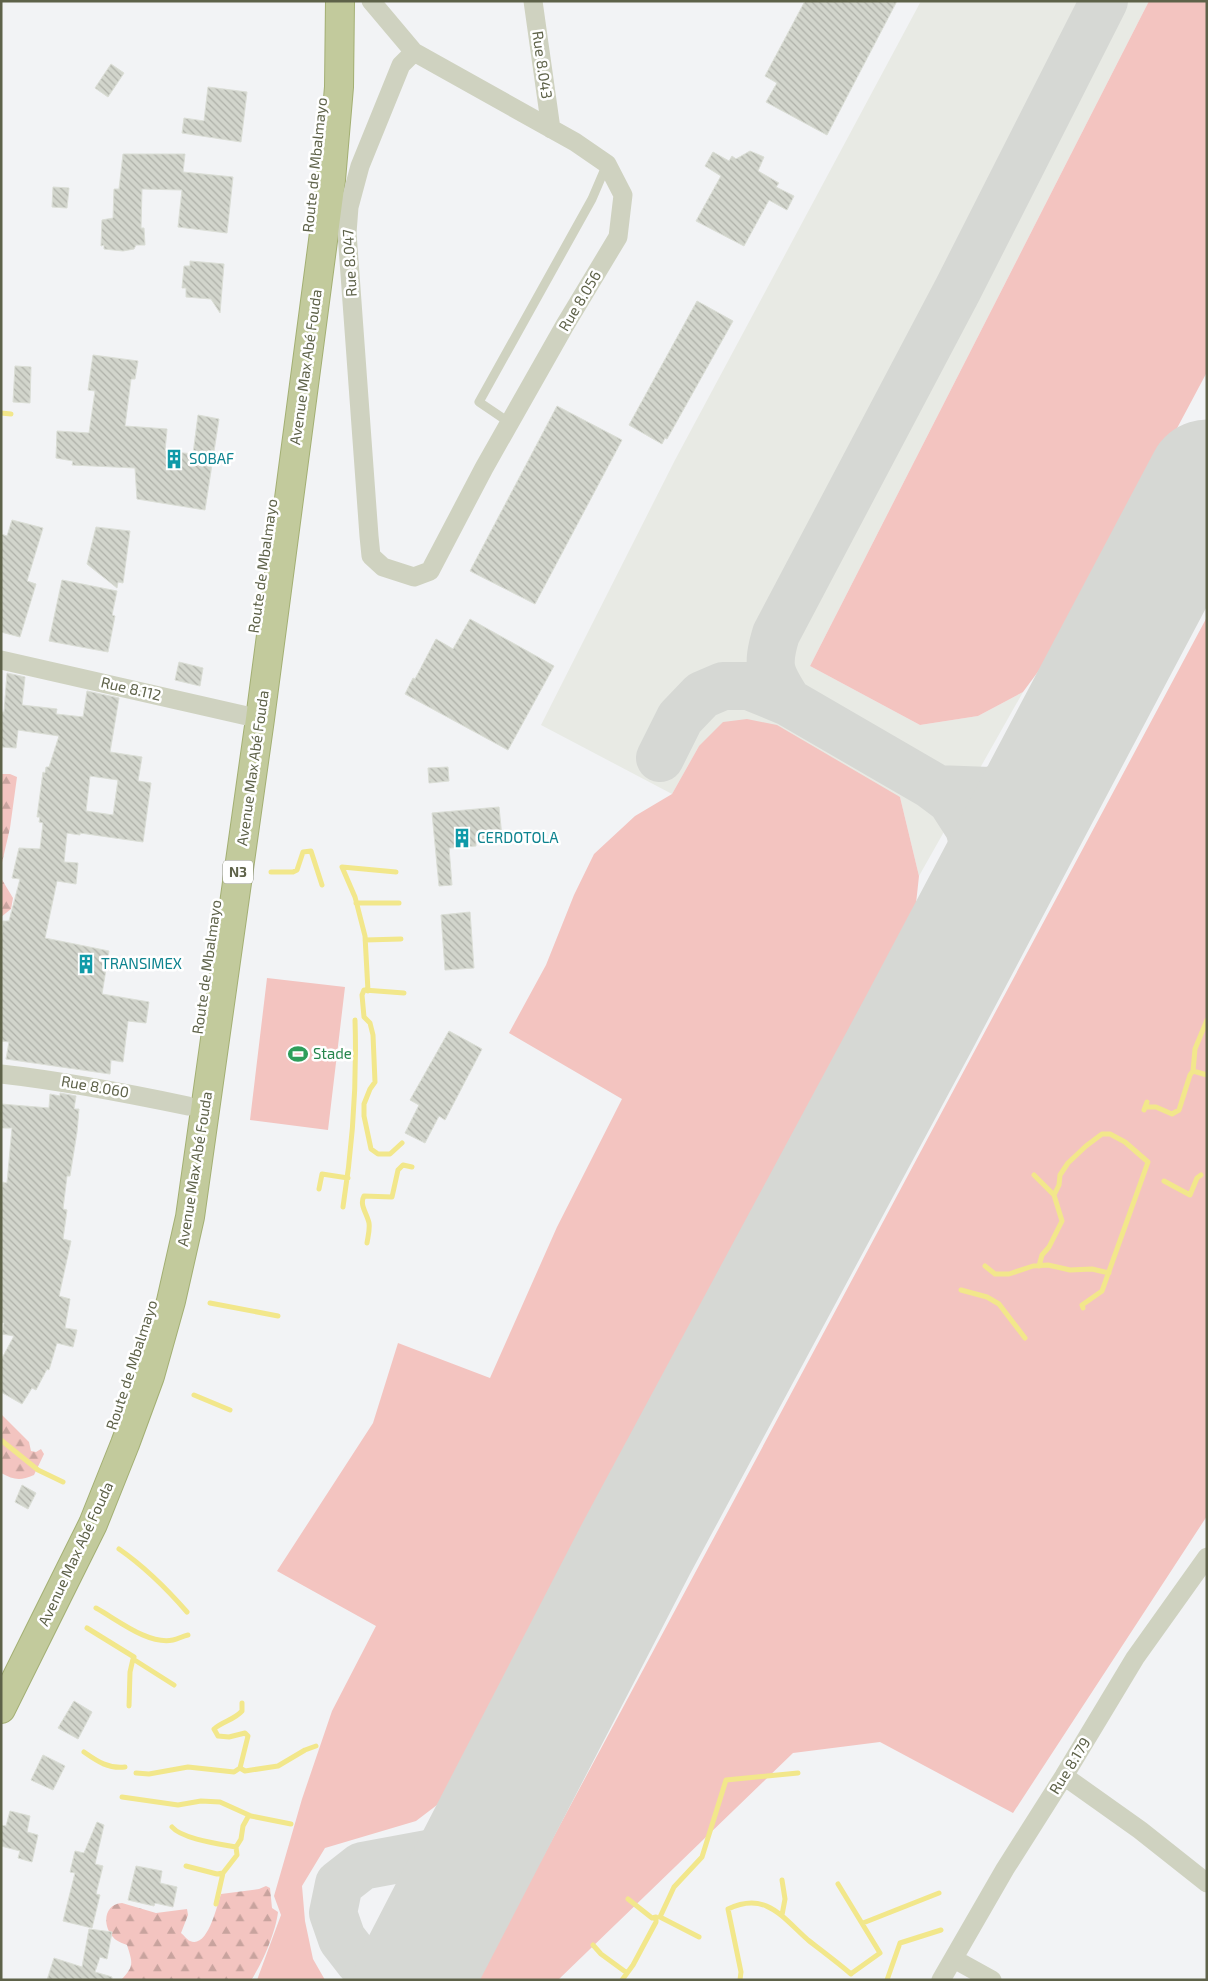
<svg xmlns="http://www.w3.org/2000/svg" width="1208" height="1981" font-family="'Exo 2',sans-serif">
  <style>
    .airport { fill: #e8eae4 }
    .green { fill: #f3c4c0 }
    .forest { fill: url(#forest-firs) }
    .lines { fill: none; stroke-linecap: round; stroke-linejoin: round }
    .stream { stroke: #f2e78b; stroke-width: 5 }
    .taxiway { stroke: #d6d8d4; stroke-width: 48 }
    .runway { stroke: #d6d8d4; stroke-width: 119 }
    .building { fill: url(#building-back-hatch); stroke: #dbded6; fill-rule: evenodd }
    .trunk-casing { stroke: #a3af73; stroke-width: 30 }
    .service { stroke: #cfd2c0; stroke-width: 9 }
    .minor { stroke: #cfd2c0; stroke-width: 19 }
    .trunk { stroke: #c2ca9c; stroke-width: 28 }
    .labels { text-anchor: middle; stroke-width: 5; stroke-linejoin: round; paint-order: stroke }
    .shield { fill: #fff; stroke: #8e9180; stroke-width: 1 }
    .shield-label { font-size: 14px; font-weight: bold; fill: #5e6249 }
    .street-label { font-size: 15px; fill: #5e6249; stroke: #fff }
    .culture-label { font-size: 15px; fill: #0d838f; stroke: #fff; text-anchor: start }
    .leisure-label { font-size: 15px; fill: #27864d; stroke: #fff; text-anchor: start }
  </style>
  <defs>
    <pattern id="forest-firs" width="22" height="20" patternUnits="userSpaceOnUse" patternTransform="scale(1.25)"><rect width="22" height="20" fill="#f3c4c0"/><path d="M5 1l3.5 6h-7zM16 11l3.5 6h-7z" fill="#c8a39e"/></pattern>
    <pattern id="building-back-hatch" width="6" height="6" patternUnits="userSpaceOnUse" patternTransform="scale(1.25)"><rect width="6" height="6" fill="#d2d5cc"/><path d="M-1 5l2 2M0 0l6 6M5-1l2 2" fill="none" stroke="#aeb0a8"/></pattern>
  </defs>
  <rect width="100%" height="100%" fill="#f2f3f5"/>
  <path class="airport" d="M921,1H1149L810,666L920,725L978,716L1023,692L919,876L900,797L699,746L672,794L541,725L675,460Z"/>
  <path class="green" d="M1149,1H1207V372L1071,627L1023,692L978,716L920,725L810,666Z
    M1207,617V1516L1013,1813L880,1742L793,1753L558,1980H477Z
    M747,719L777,725L900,797L919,876L914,922L464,1762L437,1805L416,1821L325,1848L302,1886L305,1921L313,1959L325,1980H257L281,1915L274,1896L302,1799L332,1711L376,1626L277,1571L373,1423L398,1343L490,1378L557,1227L622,1099L509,1033L546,965L574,895L594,854L635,816L672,794L699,746L723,722Z
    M267,978L345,987L328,1130L250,1120Z"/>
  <path class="forest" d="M1,774H10L17,777L10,828L1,867Z
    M1,878L13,898L11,909L1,917Z
    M1,1414L29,1442L31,1451L36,1452L41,1449L44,1454L34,1475C20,1481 14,1480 1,1473Z
    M266,1886L270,1888L272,1908L278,1912C276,1931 262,1965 251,1980H121C134,1966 133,1964 127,1945C122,1943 116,1941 113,1937C102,1925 104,1904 122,1903L156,1913L187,1909L188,1915L181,1933C184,1935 187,1940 190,1941C208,1949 217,1905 221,1894L259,1889Z"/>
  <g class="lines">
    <path class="stream" d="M1,413L11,414
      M271,872H293L297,870L303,852L311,851L322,885
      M356,903H399
      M365,940L401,939
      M368,991L365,936L355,897L342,867L396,872
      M1193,1071L1207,1075
      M1147,1107H1156L1172,1114L1179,1110L1190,1075L1193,1071L1195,1049L1207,1020
      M1144,1110L1147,1102
      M402,1143L390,1154H378L371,1149L364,1116V1104L370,1089L375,1082L373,1035L370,1023L364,1017L362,995L364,990L404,993
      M1034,1175L1054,1195L1062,1221L1049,1247L1042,1255L1039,1266
      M1164,1181L1190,1195L1197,1178L1201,1175
      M319,1189L322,1174L348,1178
      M1054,1195L1059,1185L1060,1175L1068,1163L1086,1146L1102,1134H1110L1125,1142L1148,1162L1102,1291L1082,1305L1083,1308
      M343,1207C353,1144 357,1083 355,1020
      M367,1243C368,1236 370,1230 369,1223C367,1213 359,1205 364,1196L392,1197L398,1170L403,1165L412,1167
      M985,1266L995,1274H1009L1033,1266L1048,1265L1070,1270L1092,1269L1109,1273
      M961,1290L987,1297L999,1304L1025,1338
      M210,1303L278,1316
      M194,1395L230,1410
      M1,1440L38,1470L63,1482
      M119,1549C145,1567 167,1589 187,1612
      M96,1608C118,1620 148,1645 173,1640C178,1639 183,1636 188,1635
      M87,1628L134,1657
      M129,1706L130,1672L133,1659L174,1685
      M84,1752C97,1761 108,1769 125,1767
      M240,1768L245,1771L278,1766L305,1750L316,1746
      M136,1773L149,1774L188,1767L234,1772L240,1768L248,1736L245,1733L229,1737L218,1736L214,1729C223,1721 234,1720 242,1711V1703
      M122,1797L178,1805L201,1801L220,1802L251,1816L291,1824
      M172,1827C182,1839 220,1844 236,1847
      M186,1866L217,1874L223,1873
      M782,1880L785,1899L782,1915
      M838,1884L880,1953L852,1973
      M216,1904L223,1873L237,1855L236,1847L241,1839L243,1826L249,1815
      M863,1923L939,1893
      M699,1937L660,1917L674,1887L702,1857L726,1780L798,1773
      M593,1945L601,1954L627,1973
      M622,1980L633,1965L656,1922V1917L652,1918L628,1899
      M740,1980L741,1972L728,1909C766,1891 782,1917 808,1940C822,1951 837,1962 851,1974L852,1973
      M887,1980L900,1943L941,1930"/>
    <path class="taxiway" d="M788,702C770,674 766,667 776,634L958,289L1104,1
      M660,758L680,718L702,695L723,686H749L788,702L931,785L951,800L969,828L976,855L978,911
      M936,789L990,791L1019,782L1060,757
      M471,1869L470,1921L457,1952L426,1974L387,1973L359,1961L342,1939L333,1913L339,1884L362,1866L443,1851L487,1823L511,1791"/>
    <path class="runway" d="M413,1980L637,1547L919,1023L1207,479"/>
  </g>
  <path class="building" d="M805,1H897L827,135L766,102L777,83L765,76Z
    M111,64L124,73L108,97L95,88Z
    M208,87L247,92L241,142L182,133L184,118L204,121Z
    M750,151L764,157L758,171L779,183L776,187L794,196L787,210L769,200L744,246L696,221L721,176L705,166L713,152L729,161L732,156L736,159Z
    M123,154H185L183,172L233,177L227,233L178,227L182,190L142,189L141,228H144L145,245H136L134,249L123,251L104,249V245L101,246L102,220L113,218L114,189H119Z
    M53,187L69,188L67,208L52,207Z
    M190,261L224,264L220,313L211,299L186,297V288H182L184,266H190Z
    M697,301L733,321L667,439L665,438L662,444L629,425Z
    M93,355L138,361L135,379H131L125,426L167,429L165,451L193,454L198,415L219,419L205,510L137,499L135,468L72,465L73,461L56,458L57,431L89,433L95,391L88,390Z
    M15,366L31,367L30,403L13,402Z
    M557,406L622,440L535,604L470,571Z
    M12,520L43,528L27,581L36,584L20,637L1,632V534L7,536Z
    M96,527L130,531L123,583L118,582L117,588L87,564Z
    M62,580L117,591L112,615L115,616L108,652L49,641Z
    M470,619L554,666L508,750L405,694L413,678L415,679L436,639L453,649Z
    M179,662L203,668L200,686L175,680Z
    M7,673L25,677L22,705L57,709L56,714L83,717L87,691L119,698L110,752L142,757L138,781L151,783L143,842L80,833V835L67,833L64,862L78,863L76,884L57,881L45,938L109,951L102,994L149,1002L146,1023L128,1021L123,1062L111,1060L110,1074L6,1059L9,1042L1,1041V947L3,921H9L20,879L12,878L19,848L40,849L43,823L39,822L40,817H37L43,772L45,773L46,767H49L59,736L18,730L16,748L1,747V712H4ZM90,776L118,780L113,815L86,811Z
    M448,767L449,781L429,783L428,768Z
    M499,807L502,837L476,840V846L449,848L452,885L439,886L432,813Z
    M470,912L474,968L445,970L441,915Z
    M449,1031L482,1049L445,1120L439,1116L425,1143L405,1133L419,1105L410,1100Z
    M60,1093L76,1096L74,1109H79L77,1132L70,1176H67L63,1209L67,1210L63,1239L71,1241L59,1296L70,1299L65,1328L77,1330L73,1347L57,1343L49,1370L47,1369L36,1390L32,1388L22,1404L1,1392V1360L14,1336L2,1334L4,1323H1V1193L3,1182L7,1183L12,1128H1V1104L49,1108L50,1094L60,1096Z
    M22,1485L36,1493L28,1509L15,1502Z
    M74,1701L92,1712L78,1739L58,1728Z
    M43,1755L65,1766L53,1790L31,1780Z
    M10,1811L30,1816L27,1832L38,1835L32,1862L18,1858L20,1851L1,1846V1825L6,1826Z
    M97,1822L104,1825L95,1864L103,1866L96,1894L100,1895L92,1928L63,1921L75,1873L70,1872L75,1851L84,1853Z
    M136,1866L162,1871L160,1883L177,1887L173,1907L155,1903L154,1906L128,1900Z
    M89,1929L112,1932L107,1959L100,1957L95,1972L112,1977V1980H47L54,1958L82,1967Z"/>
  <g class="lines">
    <defs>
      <path id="trunk" d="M1,1709L93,1524L125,1444L150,1376L171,1301L190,1217L260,719L331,180L339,87L340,1"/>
    </defs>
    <use href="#trunk" class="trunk-casing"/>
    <path class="service" d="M510,423L479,402L592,199L607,164"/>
    <path class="minor" d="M371,1L414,52L401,65L360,166L349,207L347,233L369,536L371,556L383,567L414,577L430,571L484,468L565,325L618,237L623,195L607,164L575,142L414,52
      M533,1L551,129
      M1,660L260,719
      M1,1074C64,1081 126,1093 188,1106
      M1064,1776L1140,1830L1207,1883
      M954,1959L992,1980
      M941,1980L1005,1869L1064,1776L1135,1658L1207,1557"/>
    <use href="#trunk" class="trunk"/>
  </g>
  <defs>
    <symbol id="building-bare" viewBox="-9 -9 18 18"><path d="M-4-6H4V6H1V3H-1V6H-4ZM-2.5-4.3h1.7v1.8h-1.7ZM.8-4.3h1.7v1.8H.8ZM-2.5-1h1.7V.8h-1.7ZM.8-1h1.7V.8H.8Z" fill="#0f9aa8" stroke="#fff" stroke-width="2.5" paint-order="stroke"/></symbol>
    <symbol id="stadium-bare" viewBox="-9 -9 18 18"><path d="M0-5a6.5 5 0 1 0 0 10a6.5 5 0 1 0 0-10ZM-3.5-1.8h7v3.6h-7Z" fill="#2e9e5b" stroke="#fff" stroke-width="2.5" paint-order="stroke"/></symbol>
  </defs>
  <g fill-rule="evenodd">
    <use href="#building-bare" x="160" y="445" width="28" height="28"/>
    <use href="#building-bare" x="448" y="824" width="28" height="28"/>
    <use href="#building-bare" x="72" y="950" width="28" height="28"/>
    <use href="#stadium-bare" x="284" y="1040" width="28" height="28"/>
  </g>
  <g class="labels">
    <rect class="shield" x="223" y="860.5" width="30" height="23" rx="4"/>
    <g class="shield-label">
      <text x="238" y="877">N3</text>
    </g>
    <g class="street-label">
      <text transform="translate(542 65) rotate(82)" y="5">Rue 8.043</text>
      <text transform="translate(315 165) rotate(-84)" y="5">Route de Mbalmayo</text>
      <text transform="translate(350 263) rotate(-93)" y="5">Rue 8.047</text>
      <text transform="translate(580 301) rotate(-59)" y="5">Rue 8.056</text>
      <text transform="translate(306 367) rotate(-82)" y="5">Avenue Max Abé Fouda</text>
      <text transform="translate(263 566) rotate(-82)" y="5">Route de Mbalmayo</text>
      <text transform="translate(131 689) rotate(13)" y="5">Rue 8.112</text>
      <text transform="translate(253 768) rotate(-82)" y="5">Avenue Max Abé Fouda</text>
      <text transform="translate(207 967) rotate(-82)" y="5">Route de Mbalmayo</text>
      <text transform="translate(95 1087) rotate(10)" y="5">Rue 8.060</text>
      <text transform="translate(195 1169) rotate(-81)" y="5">Avenue Max Abé Fouda</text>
      <text transform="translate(132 1365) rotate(-72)" y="5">Route de Mbalmayo</text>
      <text transform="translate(76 1554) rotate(-65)" y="5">Avenue Max Abé Fouda</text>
      <text transform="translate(1070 1766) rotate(-58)" y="5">Rue 8.179</text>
    </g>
    <g class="culture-label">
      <text x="189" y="464">SOBAF</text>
      <text x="477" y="843">CERDOTOLA</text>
      <text x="101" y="969">TRANSIMEX</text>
    </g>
    <g class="leisure-label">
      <text x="313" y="1059">Stade</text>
    </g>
  </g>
  <rect width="1208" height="1981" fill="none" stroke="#5e6249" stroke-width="5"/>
</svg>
